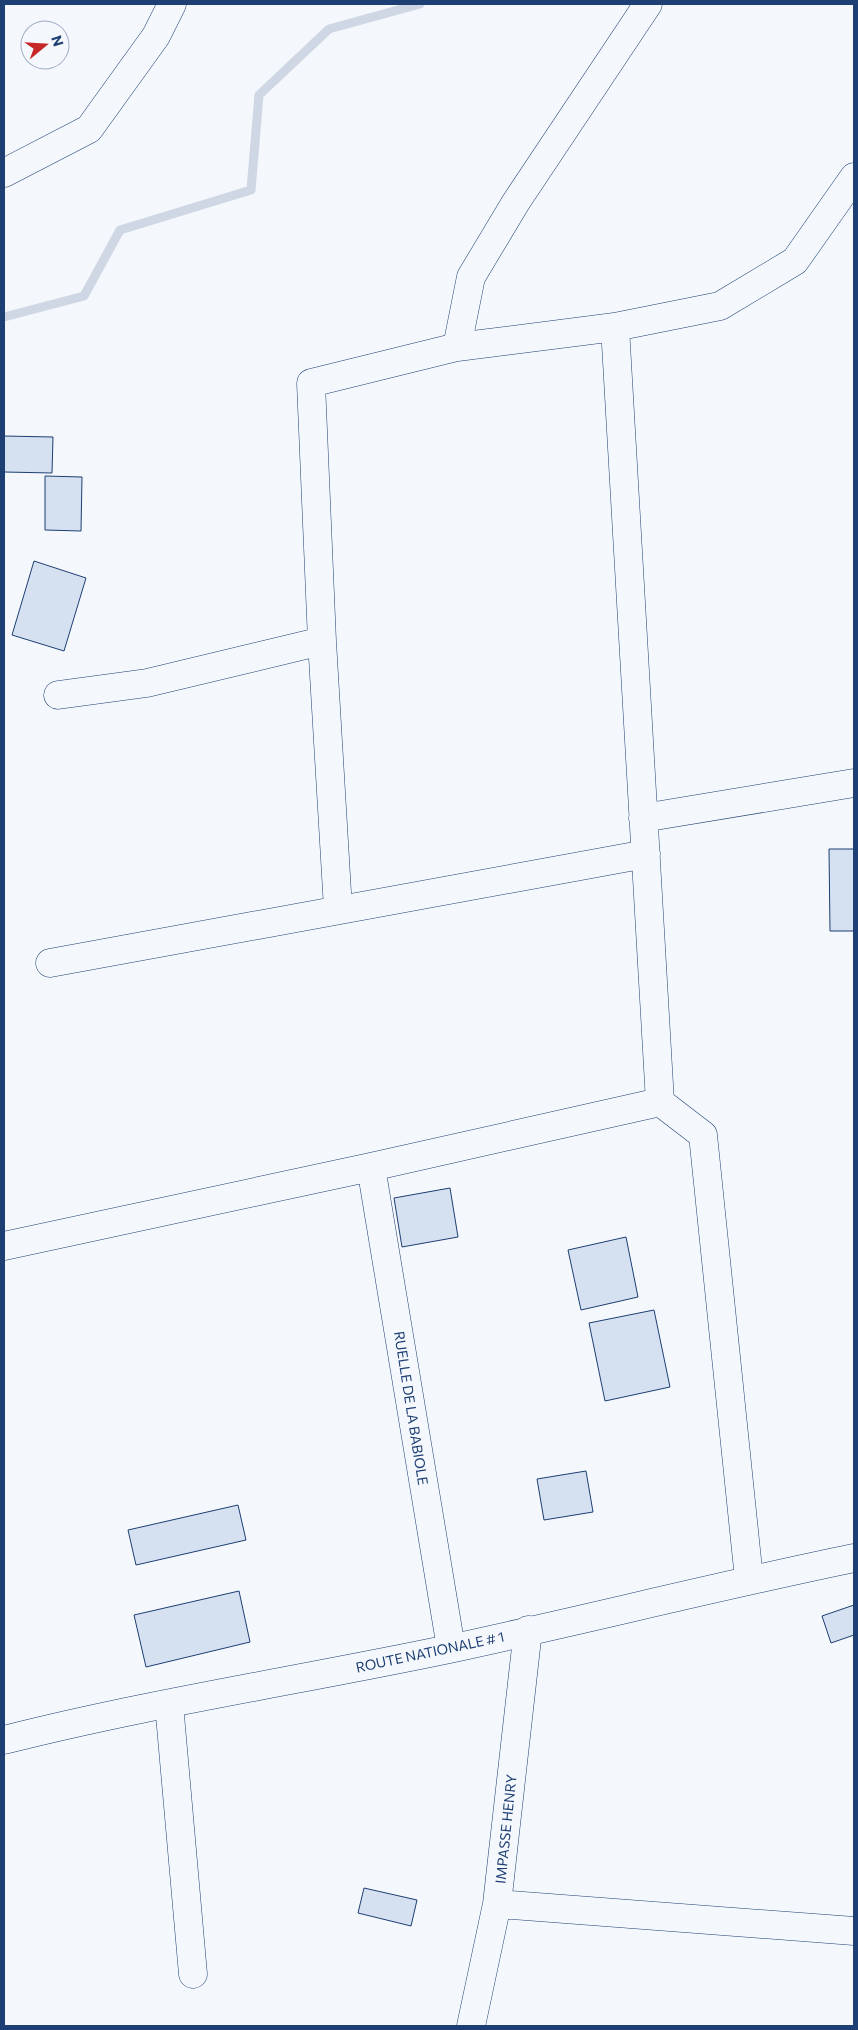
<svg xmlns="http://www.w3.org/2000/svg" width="858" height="2030" font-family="Commissioner,sans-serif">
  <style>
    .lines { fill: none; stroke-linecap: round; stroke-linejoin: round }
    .stream { stroke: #cfd7e4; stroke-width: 9 }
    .building { fill: #d5e0f0; stroke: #1d3f73 }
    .minor-casing { stroke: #1d3f73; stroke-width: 29 }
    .major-casing { stroke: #1d3f73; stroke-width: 29 }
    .minor { stroke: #f4f7fb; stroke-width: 28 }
    .major { stroke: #f4f7fb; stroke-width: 28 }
    .labels { text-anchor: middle; stroke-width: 4; stroke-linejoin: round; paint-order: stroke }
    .street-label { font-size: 14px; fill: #1d3f73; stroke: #f4f7fb }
  </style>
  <rect width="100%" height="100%" fill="#f4f7fb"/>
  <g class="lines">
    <path class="stream" d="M4,317L84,296L120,230L251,190L259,95L329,29L420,4"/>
  </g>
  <path class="building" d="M4,436L53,437L52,473L4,472Z
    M45,476L82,477L81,531L45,530Z
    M34,561L86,578L64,651L12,635Z
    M829,849H854V931H830Z
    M450,1188L458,1237L402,1247L394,1198Z
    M626,1237L638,1297L581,1310L568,1250Z
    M654,1310L670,1387L605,1401L589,1323Z
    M586,1471L593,1512L544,1520L537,1479Z
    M238,1505L246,1540L136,1565L128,1530Z
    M239,1591L250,1642L146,1667L134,1615Z
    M854,1605V1635L831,1643L822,1616Z
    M364,1888L417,1900L411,1926L358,1913Z"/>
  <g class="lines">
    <defs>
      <path id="minor" d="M4,173L89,129L156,36L172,4
        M615,327L660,1102L703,1135L749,1579
        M457,347L471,277L516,202L648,4
        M58,695L147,683L322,641
        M643,818L854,783
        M338,909L322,641L311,383L457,347L615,327L720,306L795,261L854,177
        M50,963L646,854
        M371,1167L451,1648
        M4,1246L371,1167L660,1102
        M169,1704L193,1974
        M497,1904L854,1931
        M471,2026L497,1904L528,1630"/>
      <path id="major" d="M4,1740C150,1703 301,1680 449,1649C584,1620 718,1586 854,1558"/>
    </defs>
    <use href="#minor" class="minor-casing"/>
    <use href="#major" class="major-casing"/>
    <use href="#minor" class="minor"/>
    <use href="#major" class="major"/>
  </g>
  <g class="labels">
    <g class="street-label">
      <text transform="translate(411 1408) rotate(81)" y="5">RUELLE DE LA BABIOLE</text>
      <text transform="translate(430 1652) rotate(-12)" y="5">ROUTE NATIONALE # 1</text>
      <text transform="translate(506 1829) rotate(-84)" y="5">IMPASSE HENRY</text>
    </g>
  </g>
  <rect width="858" height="2030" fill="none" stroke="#1d3f73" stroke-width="10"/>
  <g transform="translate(45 45) rotate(72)"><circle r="24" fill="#f4f7fb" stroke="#9eadc5"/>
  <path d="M0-4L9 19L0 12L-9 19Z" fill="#c62828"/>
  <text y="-8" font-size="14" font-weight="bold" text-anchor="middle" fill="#1d3f73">N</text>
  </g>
</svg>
